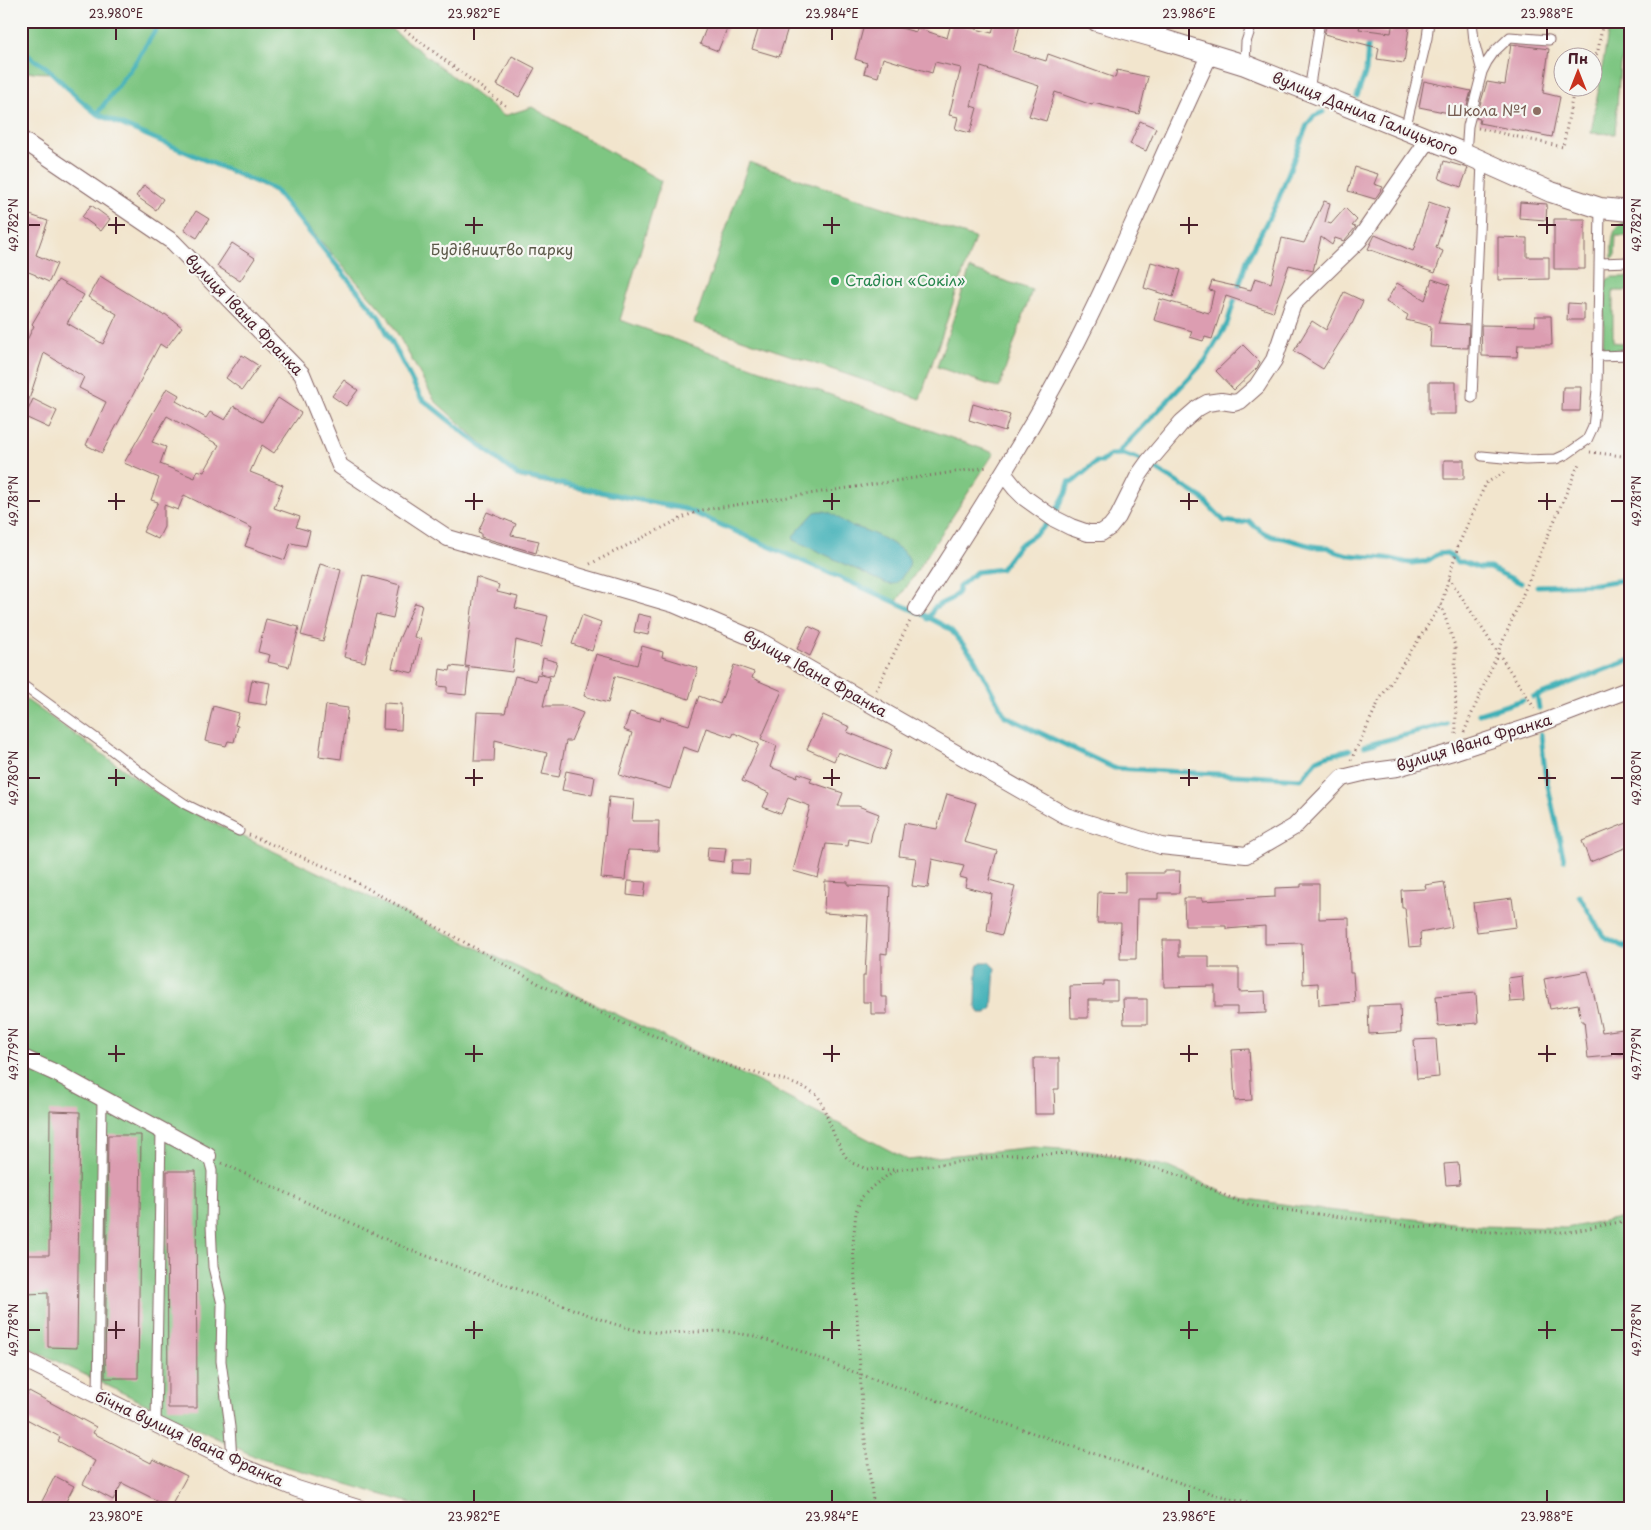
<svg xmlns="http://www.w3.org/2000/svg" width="1651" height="1530" font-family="'Playpen Sans',sans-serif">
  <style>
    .green { fill: #7ec682; stroke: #647256 }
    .water { fill: #3fb0b7; stroke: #446871 }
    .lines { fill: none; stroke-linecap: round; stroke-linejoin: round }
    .stream { stroke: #3fb0b7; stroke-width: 5 }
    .building { fill: #dc9db1; fill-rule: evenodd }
    .service-casing { stroke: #856464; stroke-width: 11 }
    .minor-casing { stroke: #856464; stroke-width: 18 }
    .tertiary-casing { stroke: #856464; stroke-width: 22 }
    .path { stroke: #856464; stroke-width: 3; stroke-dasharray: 1 4; stroke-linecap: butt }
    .service { stroke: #fff; stroke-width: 9 }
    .minor { stroke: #fff; stroke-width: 16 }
    .tertiary { stroke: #fff; stroke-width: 20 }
    .ticks { fill: none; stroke: #4a1f2b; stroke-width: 2 }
    .education-dot { fill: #8d6e63; stroke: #f6f6f2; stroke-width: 2 }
    .leisure-dot { fill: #2e9e5b; stroke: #f6f6f2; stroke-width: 2 }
    .labels { text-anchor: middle; stroke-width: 4.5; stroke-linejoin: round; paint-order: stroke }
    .education-label { font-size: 15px; fill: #785e54; stroke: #f6f6f2; text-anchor: end }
    .street-label { font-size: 15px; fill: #4a1f2b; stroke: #f6f6f2 }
    .park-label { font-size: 15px; fill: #5c5949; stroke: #f6f6f2 }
    .leisure-label { font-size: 15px; fill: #27864d; stroke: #f6f6f2; text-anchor: start }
    .neatline { fill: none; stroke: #4a1f2b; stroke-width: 2 }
    .ticks-label { font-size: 12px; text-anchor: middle; fill: #4a1f2b }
  </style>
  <rect width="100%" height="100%" fill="#f6f6f2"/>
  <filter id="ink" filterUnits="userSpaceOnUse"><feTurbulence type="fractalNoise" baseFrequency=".02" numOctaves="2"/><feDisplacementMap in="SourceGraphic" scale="10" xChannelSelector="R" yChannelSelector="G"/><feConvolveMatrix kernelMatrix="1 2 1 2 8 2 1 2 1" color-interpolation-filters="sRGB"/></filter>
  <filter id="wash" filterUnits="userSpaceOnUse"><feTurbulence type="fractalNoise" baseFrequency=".0096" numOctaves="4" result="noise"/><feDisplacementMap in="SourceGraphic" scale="20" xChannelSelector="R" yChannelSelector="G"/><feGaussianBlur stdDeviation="1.12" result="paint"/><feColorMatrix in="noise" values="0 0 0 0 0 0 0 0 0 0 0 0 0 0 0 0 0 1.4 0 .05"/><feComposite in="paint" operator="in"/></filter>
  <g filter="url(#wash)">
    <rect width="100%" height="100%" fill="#f2e5cd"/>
    <path class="green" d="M21,21H381L504,116L532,107L661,181L620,320L994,453L896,603L686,511L520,478L435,401L388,317L279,194L101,117L54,73L21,72Z
      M1610,21H1630V45L1627,46L1620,65L1615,134L1591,133Z
      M749,162L975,238L920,399L694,323Z
      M1623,223L1630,224V236H1616L1615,257L1612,258C1612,246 1610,229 1623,223Z
      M970,269L1032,290L999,388L937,367Z
      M1612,277H1630V291H1613V342L1627,344L1628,347L1625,351H1605L1603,348L1605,282L1608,279Z
      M21,696L168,801L765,1085L908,1160L1033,1147L1089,1151L1166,1166L1234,1197L1317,1209L1482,1226L1566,1228L1630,1216V1509H431L258,1458L21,1344Z"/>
    <path class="water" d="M820,511C831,510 839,519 847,524C854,528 862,528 869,532C879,536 903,548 908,557C913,564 905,572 901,578C897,584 892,586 885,583L794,540L793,536L815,512Z
      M981,962H989L995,968L992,1008L987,1013H980L976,1007L977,968L978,965Z"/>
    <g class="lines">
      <path class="stream" d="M21,48L30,57L46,67L79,99L97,114L275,190L379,317L421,398L517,475L685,509L922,614L950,629L973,656L1005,716L1114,768L1301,779L1317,760L1326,756L1350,750
        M1357,96L1366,71L1370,21
        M97,114L135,63L161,21
        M1117,454L1205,361L1227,324L1247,260L1278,200L1307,125L1314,116L1323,112
        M1153,467L1202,498L1224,521L1240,523L1249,521C1255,527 1263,533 1271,536C1275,538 1279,537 1283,538C1296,541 1314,549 1328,547C1343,559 1374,555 1392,559C1399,560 1404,563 1411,563C1417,563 1420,561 1426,562L1438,554L1447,553L1458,562H1463L1479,568H1490L1521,583
        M1056,511L1066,493L1069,482L1074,481L1096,462H1102L1110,455L1124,454L1140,460
        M1537,586L1595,584L1630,579
        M928,619L934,608L940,604L953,598L958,592L959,587L976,572L1001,569L1019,545L1033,536L1048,523
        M1537,696L1539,708
        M1533,697L1630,660
        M1479,714L1523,700
        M1541,734L1545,772L1564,860
        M1364,746L1447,724
        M1579,895L1603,936L1624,947L1630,946"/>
    </g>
    <g id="blocks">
      <path class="building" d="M709,21H730L718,51L700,44Z
        M761,21H790L779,57L752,49Z
        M865,21H874L916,32L917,28L947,38L951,23L992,33L995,21H1005L1020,25L1013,51L1046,61L1048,54L1115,78L1117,70L1148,77L1139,114L1093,103L1092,105L1055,92L1046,121L1029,116L1039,86L981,67L971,106L977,108L970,133L955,129L958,117L949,115L961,68L935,62L932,73L883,58L878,77L864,73L867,63L855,59Z
        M1328,21H1361L1359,29L1391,33L1393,21H1410L1404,63L1377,59L1379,48L1324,34Z
        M1511,44L1549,49L1543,93L1560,97L1552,137L1479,123L1480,119L1476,118L1487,82L1505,85Z
        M512,56L535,68L519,97L497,85Z
        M1424,81L1471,91L1464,116L1419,107Z
        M1140,121L1156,128L1146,151L1130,144Z
        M1444,161L1468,168L1461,187L1439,179Z
        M1355,167L1378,174L1374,184L1383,187L1375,199L1348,191Z
        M144,185L163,199L156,210L136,196Z
        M1324,201L1330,203L1325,222L1331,224L1345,208L1357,220L1352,226L1356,227L1344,241L1335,238L1332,245L1321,237L1313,271L1289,265L1273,312L1226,296L1212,339L1205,337L1203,341L1190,337L1192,331L1154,320L1160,299L1209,313L1214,291L1209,290L1212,281L1251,290L1255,278L1271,283L1282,238L1304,243Z
        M1429,202L1449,209L1436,248L1443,251L1435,273L1368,249L1375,235L1413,251Z
        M1520,202L1547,204L1546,220L1519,218Z
        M91,205L110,219L101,231L82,217Z
        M196,211L209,219L197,238L184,230Z
        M21,212L48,221L36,255L57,264L49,282L36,276V275L21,269Z
        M1554,219H1585V269H1554Z
        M1498,237L1527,238V257H1549V279L1498,280Z
        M232,243L255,258L240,281L217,266Z
        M1151,262L1181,270L1173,297L1144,288Z
        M100,276L163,315L165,314L182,327L166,348L160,344L102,453L86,445L106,402L79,388L84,377L44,353L24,415H21V352L34,326L32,324L58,280L84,295L67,323L103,344L117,314L88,297Z
        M1432,279L1450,285L1438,323L1469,325L1468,348L1430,347L1431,326L1406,320L1408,315L1386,302L1397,283L1425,300Z
        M1344,292L1363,301L1352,324H1351L1323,369L1294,351L1312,321L1326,330Z
        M1568,303L1584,304V320H1567Z
        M1535,316H1551L1552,345H1518L1517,357L1482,356L1481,325L1535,326Z
        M1243,345L1260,362L1257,368L1234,390L1216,371Z
        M242,355L259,366L242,390L226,378Z
        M344,380L358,390L346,406L332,396Z
        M1429,382H1456V414H1429Z
        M1563,387H1581L1580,411H1562Z
        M167,388L179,395L176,401L206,418L210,412L225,420L234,406L262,422L278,398L301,413L274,453L262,445L250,472L283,485L274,508L300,517L296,527L310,531L306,546L291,543L285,560L245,546L252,528L184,495L178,510L164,505V527L158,539L143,532L158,502L151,500L159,478L124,463ZM167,416L219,445L204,472L197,470L195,478L160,464L166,447L152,442Z
        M33,399L57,411L49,428L25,417Z
        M973,404L1010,415L1005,431L969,420Z
        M1444,460H1464V479H1444Z
        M487,512L516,524L511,535L539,541L536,553L481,537V533L478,532Z
        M320,564L341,570L323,641L301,635Z
        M363,575L400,585L393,618L376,614L365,662L344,657Z
        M476,577L499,585L497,592L518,597L515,608L548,616L541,647L516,640L512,672L465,666Z
        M415,603L422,605L414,637L421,639L413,673L392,668L399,639Z
        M638,614L651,617L648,635L634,632Z
        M582,615L601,622L592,651L572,644Z
        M266,619L299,627L289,667L268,662L270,655L258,652Z
        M808,626L821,632L810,656L797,649Z
        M642,646L663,652L662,657L698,668L689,699L664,691V690L615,676L608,703L584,696L596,654L637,665Z
        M543,658L557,662L553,676L540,673Z
        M734,665L754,672L752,678L782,691L761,739L777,746L770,767L797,777L798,773L812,778L810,782L843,793L838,806H858L879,814L872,833L870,843L849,839L848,846L826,844L818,878L793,871L810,806L788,798L781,814L763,807L769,793L742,781L759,744L734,733L732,737L706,728L698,752L683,747L670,789L636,779V780L619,775L632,733L624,730L630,712L660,721L661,717L689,725L699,696L720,704Z
        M451,666L469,668L466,695L447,693V687L438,686L440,669L450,671Z
        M537,674L550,677L543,706H565L583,713L571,741H566L559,777L542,774L547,753L495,740L494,761H474L477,712L505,713L515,676L536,681Z
        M252,680L270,683L266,705L248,702Z
        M384,703L402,704L401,730L383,729Z
        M326,705L348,708L341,759L319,756Z
        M213,706L239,713L235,725L238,726L234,742L228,741L226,746L205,741Z
        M823,715L850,727L847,732L892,750L884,770L838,752L834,761L807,749Z
        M566,771L595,777L592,795L562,790Z
        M947,794L976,803L964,842L997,851L989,880L1015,887L1002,935L987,931L992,894L965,887L967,879L960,877L964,866L932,859L928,888L912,886L916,858L899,856L904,823L937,829Z
        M609,797L634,800L632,821H659L658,851L628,850L625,880L601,878Z
        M1627,823L1630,831V846L1590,862L1582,841Z
        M708,847L726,848L724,862L707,860Z
        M732,860H750L749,874L731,873Z
        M1164,871H1180L1179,893H1158V899H1137L1136,959H1120L1121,923H1097L1098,892L1125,893V873H1164Z
        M628,881L646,882L644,897L627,895Z
        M825,881L848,882V885L890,887L887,954L881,953V997H887V1014H871V1002H863V976H865L868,916L824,913Z
        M1444,882L1452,927L1420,933L1421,946L1409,947L1405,908H1402L1401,890L1426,889L1425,885Z
        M1301,884H1319V919L1349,918L1350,973H1353L1355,1002L1319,1005L1318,983L1303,984L1302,943L1265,944V926L1226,929V926H1185L1184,898H1202V901L1275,897V888L1301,887Z
        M1512,898L1516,927L1477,932L1473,903Z
        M1163,940H1179V956H1209V968H1239V992L1265,991L1266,1013L1237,1014V1007H1215V986L1164,987Z
        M1588,971L1595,999L1602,1032L1630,1028V1054L1588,1058L1584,1021H1581L1578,1004L1550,1009L1544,979Z
        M1522,976L1524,1001L1510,1002L1508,978Z
        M1104,981H1117V1000H1088V1018H1071L1070,986L1104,985Z
        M1476,993L1478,1023L1438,1026L1436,996Z
        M1123,999H1147V1024H1124Z
        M1400,1005L1401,1032L1369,1034L1368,1006Z
        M1436,1039L1439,1077L1417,1079L1414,1040Z
        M1249,1049L1252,1100L1235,1101L1232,1050Z
        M1034,1058H1059V1089H1054L1055,1114H1035Z
        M50,1111L80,1112L77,1348L48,1347V1293L27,1294V1286H21V1255H49Z
        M108,1135H141L138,1378H105Z
        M1458,1163L1460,1184L1446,1185L1444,1164Z
        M167,1171H196L197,1408H168Z
        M29,1391L96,1427L93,1433L151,1463L153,1459L187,1476L170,1507L122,1483L113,1500L83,1484L95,1461L58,1441L60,1437L21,1416V1405Z
        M55,1476L74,1486L62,1509H38Z"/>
    </g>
  </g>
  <g filter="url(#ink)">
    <use href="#blocks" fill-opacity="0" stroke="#856464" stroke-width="1"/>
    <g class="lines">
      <defs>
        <path id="service" d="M1472,21L1474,41L1482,72
          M1161,39L1164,21
          M1245,65L1246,42L1253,21
          M1309,91L1320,21
          M1405,130L1427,38L1429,21
          M1466,154L1468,126L1482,72L1487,62L1494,52L1510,37L1549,40
          M1599,263L1630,262
          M1597,356L1630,355
          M1472,398L1482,162
          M1482,456L1525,460L1556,459L1567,454L1587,440L1593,427L1597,390L1600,208
          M21,684L105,745L158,786L185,804L239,831
          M208,1156L212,1171L211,1225L213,1267L222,1304L221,1361L230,1427L232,1461
          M98,1396L102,1098
          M156,1424L161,1130"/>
        <path id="minor" d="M21,139L173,242L302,374L340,466L448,538L673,604L762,642L1066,816L1161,846L1246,855L1294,827L1342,778L1367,772L1397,768L1456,751L1544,722L1630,689
          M1003,473L1015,488L1025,498L1053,518L1071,527L1088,533H1101L1110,527L1118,517L1139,475L1149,461L1182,422L1198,408L1207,403L1221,401L1234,403L1240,401L1257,386L1274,360L1293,304L1359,240L1429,139
          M917,609C971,524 1027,439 1073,350C1123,253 1163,152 1210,54
          M21,1057L58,1074L208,1156
          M21,1358L243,1467L297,1489L361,1509"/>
        <path id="tertiary" d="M1097,21L1161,39L1245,65L1466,154L1551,192L1600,208L1630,211"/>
      </defs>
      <use href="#service" class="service-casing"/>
      <use href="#minor" class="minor-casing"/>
      <use href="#tertiary" class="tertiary-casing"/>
      <path class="path" d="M393,21L507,107
        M1594,59L1598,51L1603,21
        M1478,128L1563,147L1573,94L1577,88
        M1590,452L1630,457
        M590,564L686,516L702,510L988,467
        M1449,578L1535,709
        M1441,605L1455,646L1456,735
        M876,690L910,621
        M1464,732L1580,461
        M1351,760L1380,699L1441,605L1458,546L1486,483L1507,471
        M249,835L338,872L543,986L627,1025L735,1068L784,1080L807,1089L817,1095L821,1101L835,1137L845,1156L852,1163L867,1169L896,1170L1010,1155L1077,1153L1118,1159L1160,1169L1189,1179L1238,1201L1254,1206L1412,1226L1489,1232H1569L1630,1220
        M222,1163L405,1248L611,1323L639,1331L662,1333L724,1331L754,1336L792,1348L859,1374L1213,1494L1277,1509
        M874,1509L863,1424L853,1245L856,1211L862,1197L873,1186L895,1170"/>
      <use href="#service" class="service"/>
      <use href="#minor" class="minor"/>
      <use href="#tertiary" class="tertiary"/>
    </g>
  </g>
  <path class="ticks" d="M116,28V40M474,28V40M832,28V40M1189,28V40M1547,28V40M116,217V234M474,217V234M832,217V234M1189,217V234M1547,217V234M28,225H40M108,225H125M465,225H483M823,225H840M1180,225H1198M1538,225H1556M1611,225H1624M116,493V510M474,493V510M832,493V510M1189,493V510M1547,493V510M28,501H40M108,501H125M465,501H483M823,501H840M1180,501H1198M1538,501H1556M1611,501H1624M116,769V786M474,769V786M832,769V786M1189,769V786M1547,769V786M28,778H40M108,778H125M465,778H483M823,778H840M1180,778H1198M1538,778H1556M1611,778H1624M116,1045V1062M474,1045V1062M832,1045V1062M1189,1045V1062M1547,1045V1062M28,1054H40M108,1054H125M465,1054H483M823,1054H840M1180,1054H1198M1538,1054H1556M1611,1054H1624M116,1321V1339M474,1321V1339M832,1321V1339M1189,1321V1339M1547,1321V1339M28,1330H40M108,1330H125M465,1330H483M823,1330H840M1180,1330H1198M1538,1330H1556M1611,1330H1624M116,1490V1502M474,1490V1502M832,1490V1502M1189,1490V1502M1547,1490V1502"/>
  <circle class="education-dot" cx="1537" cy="111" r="5"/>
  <circle class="leisure-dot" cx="835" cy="281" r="5"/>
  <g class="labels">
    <g class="education-label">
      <text x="1527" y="116">Школа №1</text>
    </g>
    <g class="street-label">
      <text transform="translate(1365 114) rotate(22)" y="5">вулиця Данила Галицького</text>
      <text transform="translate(244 315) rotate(46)" y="5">вулиця Івана Франка</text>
      <text transform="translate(815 674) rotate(29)" y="5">вулиця Івана Франка</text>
      <text transform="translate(1474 743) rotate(-17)" y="5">вулиця Івана Франка</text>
      <text transform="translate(189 1439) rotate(25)" y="5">бічна вулиця Івана Франка</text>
    </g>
    <g class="park-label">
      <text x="502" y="255">Будівництво парку</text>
    </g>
    <g class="leisure-label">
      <text x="845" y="286">Стадіон «Сокіл»</text>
    </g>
  </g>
  <rect width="1651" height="1530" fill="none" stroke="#f6f6f2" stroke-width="55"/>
  <g transform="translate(1578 72)"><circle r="24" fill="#f6f6f2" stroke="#b1a0a2"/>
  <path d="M0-4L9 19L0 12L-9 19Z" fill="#c8321e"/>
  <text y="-8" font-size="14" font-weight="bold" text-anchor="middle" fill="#4a1f2b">Пн</text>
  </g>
  <rect x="28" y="28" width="1596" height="1474" class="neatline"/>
  <g class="ticks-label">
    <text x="116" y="18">23.980°E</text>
    <text x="474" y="18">23.982°E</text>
    <text x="832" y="18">23.984°E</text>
    <text x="1189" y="18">23.986°E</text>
    <text x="1547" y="18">23.988°E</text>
    <text transform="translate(14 225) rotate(-90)" y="4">49.782°N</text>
    <text transform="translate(1637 225) rotate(-90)" y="4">49.782°N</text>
    <text transform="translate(14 501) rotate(-90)" y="4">49.781°N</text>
    <text transform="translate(1637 501) rotate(-90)" y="4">49.781°N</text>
    <text transform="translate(14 778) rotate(-90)" y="4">49.780°N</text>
    <text transform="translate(1637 778) rotate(-90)" y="4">49.780°N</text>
    <text transform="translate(14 1054) rotate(-90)" y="4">49.779°N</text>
    <text transform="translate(1637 1054) rotate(-90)" y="4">49.779°N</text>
    <text transform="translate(14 1330) rotate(-90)" y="4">49.778°N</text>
    <text transform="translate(1637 1330) rotate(-90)" y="4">49.778°N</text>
    <text x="116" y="1521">23.980°E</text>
    <text x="474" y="1521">23.982°E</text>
    <text x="832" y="1521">23.984°E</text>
    <text x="1189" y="1521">23.986°E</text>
    <text x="1547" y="1521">23.988°E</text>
  </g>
</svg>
